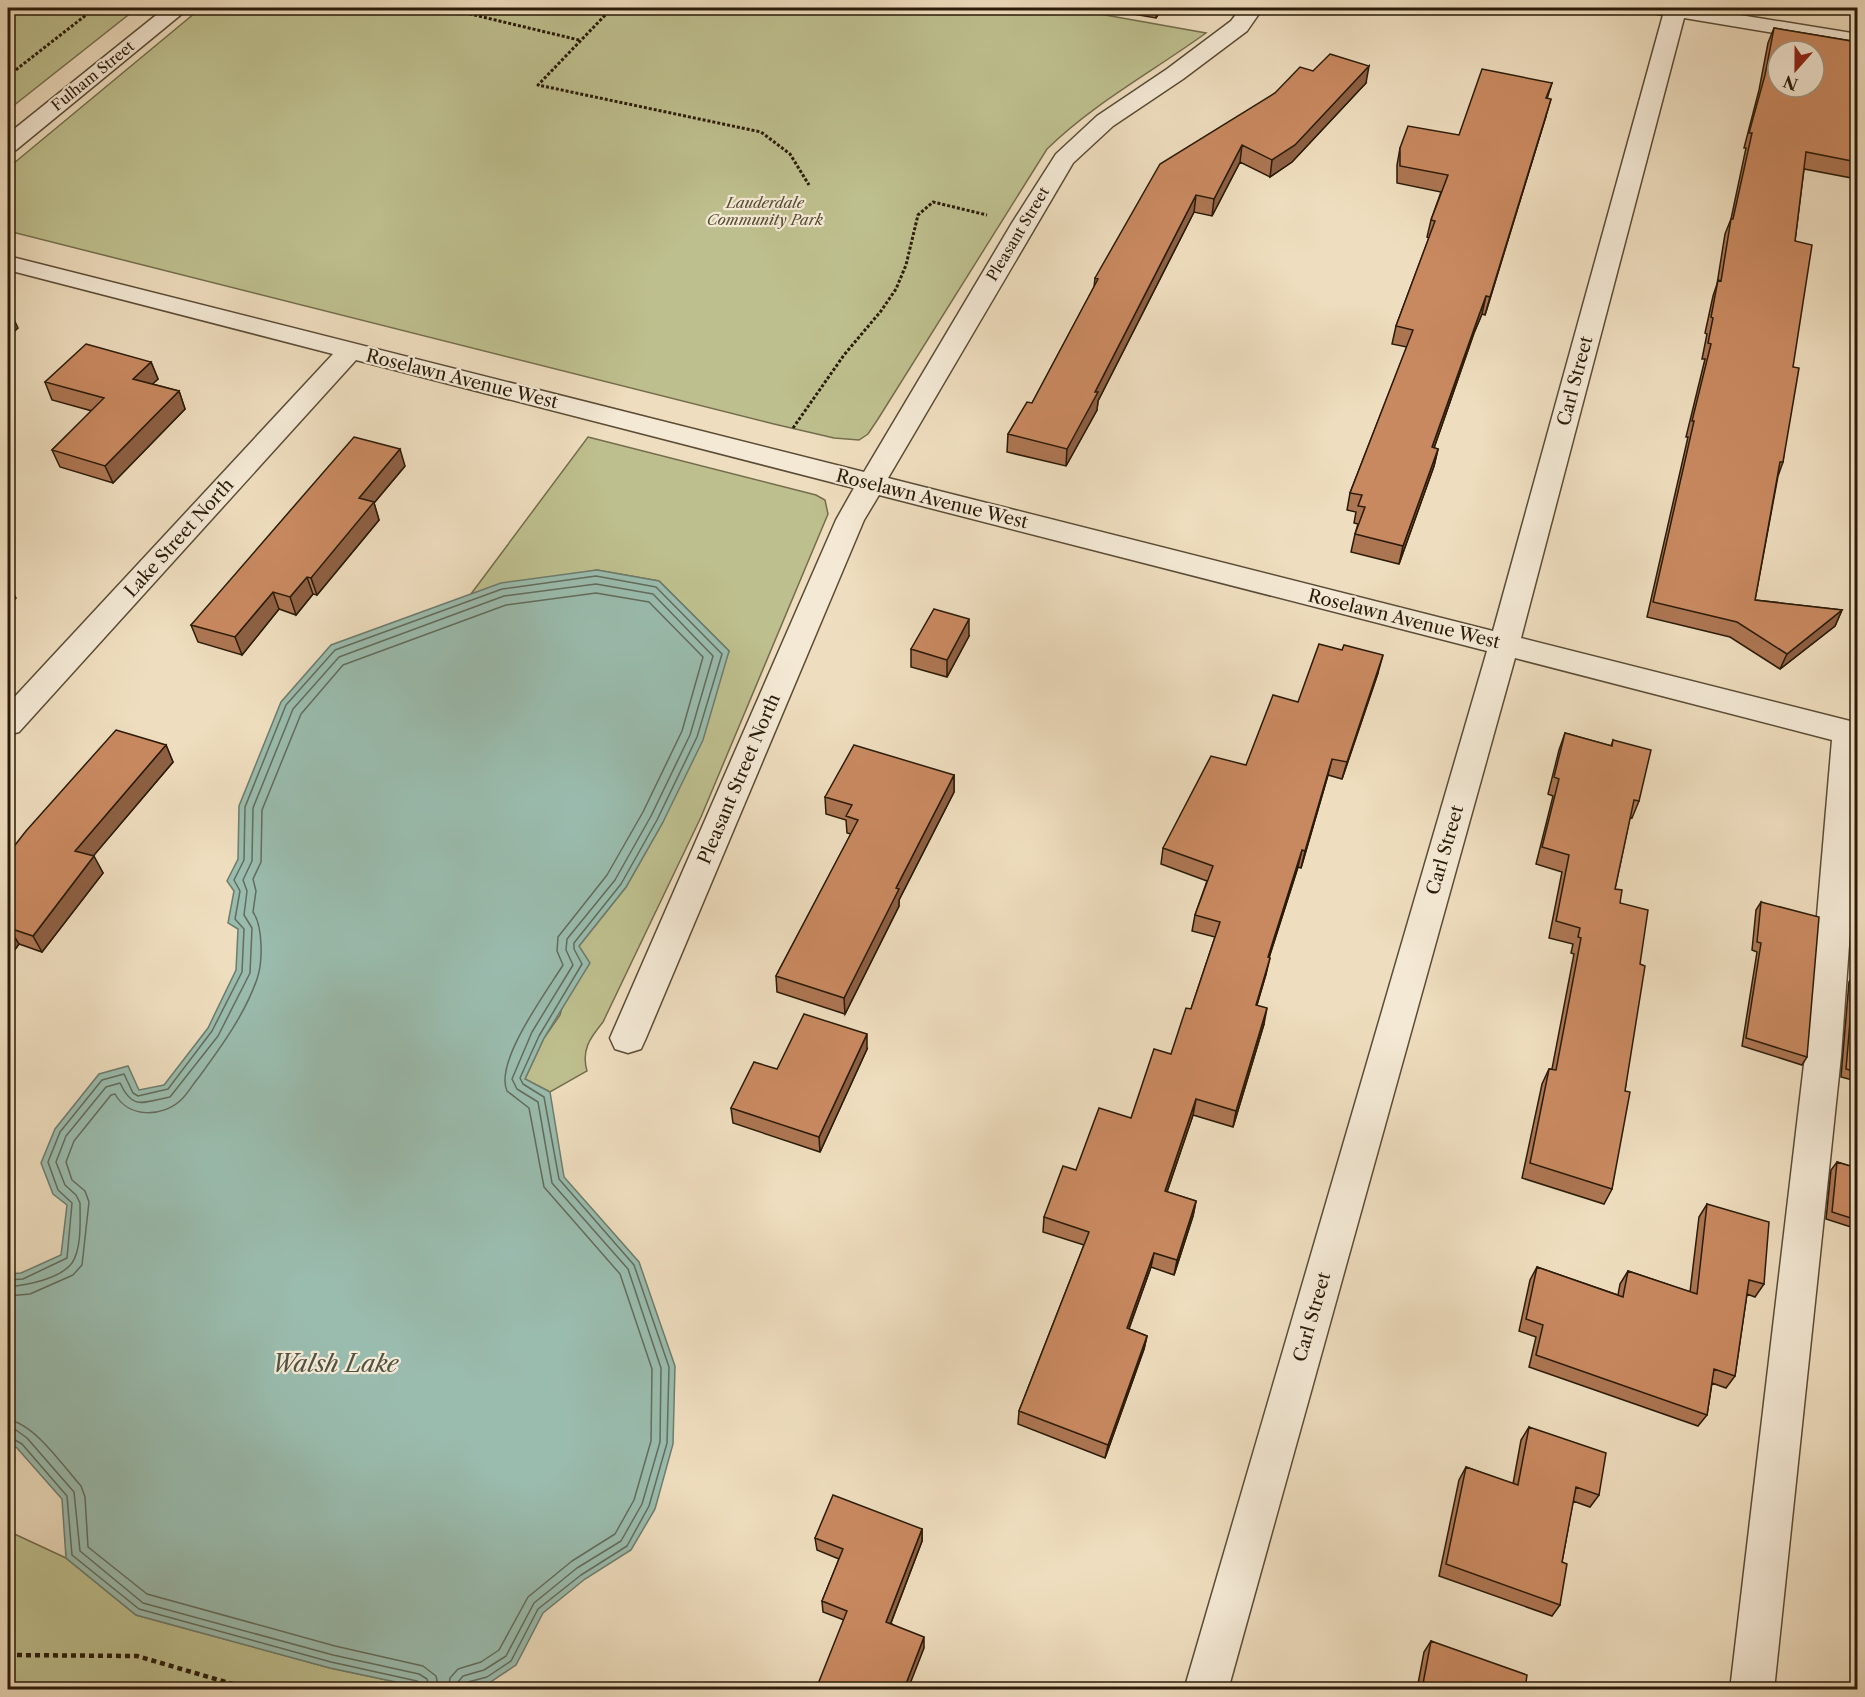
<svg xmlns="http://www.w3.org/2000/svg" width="1865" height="1697" font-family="'Libre Caslon Text',serif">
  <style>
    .green { fill: #bebf8e; stroke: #746d4c; stroke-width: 1.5 }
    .water { fill: #9abcae; stroke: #6d7c6c; stroke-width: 1.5 }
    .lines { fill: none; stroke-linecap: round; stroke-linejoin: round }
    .shore { stroke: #626c5c; stroke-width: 1.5 }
    .minor-casing { stroke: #5b4c36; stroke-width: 3 }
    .path-far1 { stroke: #2a1b09; stroke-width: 3; stroke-dasharray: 3 2; stroke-linecap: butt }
    .path { stroke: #2a1b09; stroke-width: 4.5; stroke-dasharray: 5 4; stroke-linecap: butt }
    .minor { fill: #f4e9d5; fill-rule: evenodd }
    .wall { fill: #ad7653; stroke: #2a1b09; stroke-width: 1.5 }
    .shaded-wall { fill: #8d6043; stroke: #2a1b09; stroke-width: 1.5 }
    .building { fill: #c98960; stroke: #2a1b09; stroke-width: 1.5; fill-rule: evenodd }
    .labels { text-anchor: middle; stroke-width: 4.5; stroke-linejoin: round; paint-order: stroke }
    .far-street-label { font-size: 15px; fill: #2a1b09; stroke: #f4e9d5 }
    .far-park-label { font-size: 15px; font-style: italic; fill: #564c31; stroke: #f4e9d5 }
    .street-label { font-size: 18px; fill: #2a1b09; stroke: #f4e9d5 }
    .near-water-label { font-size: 24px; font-style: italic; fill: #515343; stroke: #f4e9d5 }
  </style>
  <rect width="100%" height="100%" fill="#eeddbe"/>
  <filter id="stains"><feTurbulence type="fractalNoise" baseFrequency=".00333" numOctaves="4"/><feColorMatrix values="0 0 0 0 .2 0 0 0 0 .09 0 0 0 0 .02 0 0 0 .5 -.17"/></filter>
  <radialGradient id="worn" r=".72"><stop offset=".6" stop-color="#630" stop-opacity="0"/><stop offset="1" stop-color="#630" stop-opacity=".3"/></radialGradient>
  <path class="green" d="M8,8H137L8,110Z
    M201,8H1066L1206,33C1152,72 1094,103 1047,149L878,419L868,434L859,440L834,438L774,424L8,231V168Z
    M588,437L816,495L825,500L828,514L701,817L603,1022C590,1038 581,1050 587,1071L550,1092L525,1079L544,1038L560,1015L579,946L626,887L663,822L729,651L659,581L597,570L471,594Z
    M8,1531L66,1558L136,1615L330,1668L429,1689L8,1690Z"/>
  <path class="water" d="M597,570L659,581L729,651L703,740L663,822L626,887L579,946L590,963L544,1038L525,1079L550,1092L564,1177L639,1262L675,1366L673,1444L655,1509L631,1550L585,1579L543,1613L516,1665L489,1683L457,1690L429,1689L330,1668L136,1615L66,1558L62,1499L17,1448L8,1440V1274L21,1273L61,1255L67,1205L53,1194L41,1163L55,1129L99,1074L128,1066L139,1090L164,1085L208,1028L236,970L238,929L228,923L234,891L227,881L238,859L239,806L281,702L331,645L501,583Z"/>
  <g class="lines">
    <path class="shore" d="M8,1280L23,1279L67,1258L72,1203L58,1190L48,1162L60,1132L102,1080L124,1074L133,1093L138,1096L168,1089L212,1031L242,972L244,929L235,919L240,891L234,880L244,860L245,807L286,705L335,650L502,589L596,576L656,587L722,654L697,737L657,820L621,884L574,943V949L582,964L539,1036L520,1078L523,1084L544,1097L559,1179L634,1265L669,1367L667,1443L649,1506L627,1546L581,1575L538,1609L511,1661L487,1677L468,1682L465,1690
      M8,1287C27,1285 60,1279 72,1263C82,1248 80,1220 80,1203L76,1195L65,1185L56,1162L66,1136L106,1087L120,1083C133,1111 143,1102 170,1097L218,1036L250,973L252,928L244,915L247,891L243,880L252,861L253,808L293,709L339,657L504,596L596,584L653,594L713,656L690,735L651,816L615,880L567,939L566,950L573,965L532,1032L512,1079L517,1089L538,1102L552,1183L628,1269L661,1368L660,1442L642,1504L621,1541L577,1568L534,1603L506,1656L484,1670L463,1676L458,1682L457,1690
      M8,1296L30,1294L73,1275L82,1265L89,1202L85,1191L72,1180L66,1162L74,1141L111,1095L115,1094C128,1118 163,1118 182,1099C188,1093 193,1084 199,1077C221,1047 245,1014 257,979C263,962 263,926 253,912L256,891L253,879L261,862L262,810L301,714L343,665L506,605L596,593L649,602L703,657L682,731L643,812L607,875L558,937L557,951L563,965C547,991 494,1062 507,1091L529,1108L544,1187L620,1274L652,1369L651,1441L634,1500L615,1534L572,1561L528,1597L499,1650L481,1662L458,1669L450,1678L448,1690
      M8,1420C34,1423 63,1466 81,1486L85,1497L88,1547L147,1594L335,1646L423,1666L436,1676L439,1690
      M8,1429L16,1430L27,1438L74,1492L80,1551L143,1603L333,1655L419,1674L427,1679L430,1690
      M8,1436L22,1444L67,1496L72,1555L139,1609L331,1662L417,1681L421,1684L422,1690"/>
    <defs>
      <path id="minor" d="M165,8H189L16,150L8,152V134Z
        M1241,8H1263L1247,31L1183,79L1113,126L1073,163L888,478L1493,631L1663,15L1653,13L1650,8H1697L1858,34V47L1684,18L1521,638L1858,723V821L1841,1056L1774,1690H1730L1805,1056L1832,740L1515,658L1228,1690H1184L1487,651L879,495L864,520L646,1038L641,1049L628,1053L615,1049L610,1038L836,520L854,488L356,360L19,732L8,735V704L333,354L8,270V256L864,472L1012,223L1056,154L1097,116L1167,69L1231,21Z"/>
    </defs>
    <use href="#minor" class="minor-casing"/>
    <path class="path-far1" d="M445,8L579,40
      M612,8L538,85L761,132L790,154L809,185
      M8,76L95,8
      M793,428L844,355L881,311L896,289L906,265L918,215L933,202L987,215"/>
    <path class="path" d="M8,1655L137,1656L253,1690"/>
    <use href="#minor" class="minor"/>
  </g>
  <path class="wall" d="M1098,8H1162L1156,18Z
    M1774,28L1857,42V179L1804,169L1795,241L1793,367L1783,462L1778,476L1755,600L1842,610L1835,626L1780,669L1730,637L1647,617L1688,437H1686L1705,359H1702L1707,334L1705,333L1713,296L1717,284L1725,234L1731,219L1746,148H1744L1759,90L1768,43Z
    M1313,71L1366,83L1292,162L1270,177L1240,162L1212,216L1194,212L1098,401L1097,410L1066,466L1007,452L1008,434L1032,403L1094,287L1095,278Z
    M1552,83L1547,99L1546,116L1485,315L1482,314L1474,333L1434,448L1438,449L1434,466L1399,564L1351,552L1355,534L1358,524L1354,523L1356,512L1347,510L1350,493L1407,347L1392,344L1396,326L1429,238L1427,237L1431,220L1441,192L1397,183V165L1400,148L1459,135Z
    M151,362L158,379L152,384L179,391L185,409L113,483L60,467L52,450L92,411L52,400L45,382Z
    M405,466L374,503L379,520L317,595L313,594L296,615L279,609L242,655L198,642L191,625Z
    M969,636L947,677L911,667V649Z
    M1378,673L1342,779L1328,775L1301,868L1298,867L1269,958L1266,974L1257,1005L1264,1024L1233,1127L1193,1115L1167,1192L1196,1201L1193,1216L1174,1275L1151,1267L1129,1329L1147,1336L1144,1349L1105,1458L1018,1424L1019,1411L1084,1245L1043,1232L1044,1217L1076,1170L1131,1118L1171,1054L1191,1009L1215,937L1192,931L1195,915L1207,881L1161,864L1163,848L1246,765L1298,702Z
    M1565,733L1611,746L1613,740L1639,801L1632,818L1630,817L1615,889L1640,964L1625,1091L1612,1189L1604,1204L1522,1178L1542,1084L1549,1069H1552L1574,954L1571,953L1573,944L1549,938L1562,872L1536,864L1553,796L1548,794L1559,750Z
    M166,745L173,762L93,856L103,873L42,952L19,944L8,959V854Z
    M954,775V792L899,900V906L845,1014L777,992L776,976L851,834L847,833L846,820L826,814L825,797Z
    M1761,902L1807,1057L1802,1065L1742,1046L1757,952L1752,950L1756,910Z
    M1854,974L1857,975V1118L1852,1116L1856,1081L1841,1077L1849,982Z
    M867,1049L820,1152L733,1123L731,1108Z
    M1837,1162L1857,1168V1229L1826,1219L1831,1170Z
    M1707,1204L1764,1284L1755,1297L1747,1294L1735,1376L1726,1388L1712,1383L1707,1415L1698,1426L1529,1367L1536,1337L1519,1331L1530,1280L1537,1267L1618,1295L1620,1284L1628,1271L1690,1292L1699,1217Z
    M1529,1427L1599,1495L1590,1507L1573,1501L1562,1562L1560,1605L1552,1616L1439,1576L1459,1480L1466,1467L1513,1484L1521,1440Z
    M922,1529V1541L891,1623L924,1648L844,1620L823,1612L822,1601L839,1559L817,1550L815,1538Z
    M1431,1641L1525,1689H1417L1424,1652Z"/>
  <path class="shaded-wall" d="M1157,8H1162L1156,18Z
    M1369,66L1366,83L1292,162L1270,177L1272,160Z
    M1551,99L1546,116L1485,315L1490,297Z
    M1242,145L1240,162L1212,216L1214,199Z
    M1196,195L1194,212L1098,401L1097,410L1066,466L1067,449L1095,392Z
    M1486,296L1482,314L1474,333L1428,465L1432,447L1479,315Z
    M10,311L18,328L8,337V313Z
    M151,362L158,379L140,396L133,379Z
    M179,391L185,409L113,483L105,466Z
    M400,449L405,466L374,503L379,520L317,595L311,578L359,498Z
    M1438,449L1434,466L1399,564L1403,546Z
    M307,577L313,594L296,615L290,597Z
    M8,581L16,598L8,606Z
    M273,592L279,609L242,655L235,637Z
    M1842,610L1835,626L1780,669L1787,654Z
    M969,619V636L947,677V660Z
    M1383,655L1378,673L1342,779L1347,762Z
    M166,745L173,762L84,867L75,851Z
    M1332,759L1328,775L1301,868L1305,851Z
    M954,775V792L899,900V906L845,1014L844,998L896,888Z
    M1302,850L1298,867L1264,973L1268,957Z
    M94,856L103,873L42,952L33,936Z
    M9,928L19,944L8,959V930Z
    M1270,958L1266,974L1252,1021L1256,1005Z
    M1267,1008L1264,1024L1233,1127L1236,1111Z
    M867,1034V1049L820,1152L819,1137Z
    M1196,1099L1193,1115L1162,1206L1165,1191Z
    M1196,1201L1193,1216L1174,1275L1177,1260Z
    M1154,1253L1151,1267L1124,1342L1127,1328Z
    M1147,1336L1144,1349L1105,1458L1108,1445Z
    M922,1529V1541L887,1633L886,1622Z
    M924,1637V1648L908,1689H904Z"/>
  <path class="building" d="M1774,28L1857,42V162L1806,152L1795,241L1812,245L1793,367L1799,368L1783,462H1780L1755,600L1842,610L1787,654L1737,622L1653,602L1694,421H1692L1711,344L1708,343L1713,318L1711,317L1718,280L1721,281L1731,219H1733L1752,133H1749L1765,75ZM1778,51H1814V87H1778Z
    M1330,54L1369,66L1295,145L1272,160L1242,145L1214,199L1196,195L1095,392H1098L1067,449L1008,434L1027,402L1032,403L1098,279L1095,278L1160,164L1275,93L1300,67L1313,71Z
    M1482,69L1552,83L1546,98L1551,99L1490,297L1486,296L1479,315L1432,447L1438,449L1403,546L1355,534L1365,507L1358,506L1362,495L1350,493L1413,330L1396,326L1435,221L1431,220L1448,175L1400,166V148L1408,126L1459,135Z
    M86,344L151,362L133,379L179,391L105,466L52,450L104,398L45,382Z
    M354,437L400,449L359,498L374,502L311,578L307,577L290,597L273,592L235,637L191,625Z
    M934,609L969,619L947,660L911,649Z
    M1319,644L1342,650L1344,645L1383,655L1347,762L1332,759L1305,851L1302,850L1268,957L1270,958L1256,1005L1267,1008L1236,1111L1196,1099L1165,1191L1196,1201L1177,1260L1154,1253L1127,1328L1147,1336L1108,1445L1019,1411L1089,1232L1044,1217L1063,1166L1076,1170L1099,1108L1131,1118L1154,1049L1171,1054L1186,1008L1191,1009L1220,922L1195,915L1213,866L1163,848L1211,756L1246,765L1273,695L1298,702Z
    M116,730L166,745L75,851L94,856L33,936L9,928L8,930V854L26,831Z
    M1565,733L1612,746L1613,740L1651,750L1639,801L1634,800L1615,889L1622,890L1620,903L1648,910L1640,964L1645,966L1625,1091L1630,1092L1612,1189L1530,1163L1549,1069L1556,1070L1581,938L1578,937L1580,928L1556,921L1569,855L1542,847L1559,779L1554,777Z
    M854,745L954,775L896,888L899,889L844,998L776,976L858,820L846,816L852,805L825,797Z
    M1761,902L1819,917L1807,1057L1746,1038L1761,943L1757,942Z
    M1854,974L1857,975V1072L1846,1069Z
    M804,1014L867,1034L819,1137L731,1108L754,1062L777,1069Z
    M1837,1162L1857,1168V1220L1832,1212Z
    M1707,1204L1769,1222L1764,1284L1749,1280L1735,1376L1714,1369L1707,1415L1536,1355L1543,1325L1526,1319L1537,1267L1623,1297L1628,1271L1697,1294Z
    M1529,1427L1606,1453L1599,1495L1576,1487L1562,1562L1567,1564L1560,1605L1446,1564L1466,1467L1518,1485Z
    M833,1495L922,1529L886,1622L924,1637L904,1689H816L847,1611L822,1601L843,1549L815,1538Z
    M1431,1641L1527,1675L1525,1689H1422Z"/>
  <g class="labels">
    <g class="far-street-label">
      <text transform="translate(93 76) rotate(-39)" y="5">Fulham Street</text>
      <text transform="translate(1018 234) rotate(-59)" y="5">Pleasant Street</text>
    </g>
    <g class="far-park-label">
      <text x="765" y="208">Lauderdale<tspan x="765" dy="17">Community Park</tspan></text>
    </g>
    <g class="street-label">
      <text transform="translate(462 379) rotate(14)" y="6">Roselawn Avenue West</text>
      <text transform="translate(1575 381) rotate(-75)" y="6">Carl Street</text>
      <text transform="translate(932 499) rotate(14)" y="6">Roselawn Avenue West</text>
      <text transform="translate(179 538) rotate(-48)" y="6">Lake Street North</text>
      <text transform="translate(1404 619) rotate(14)" y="6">Roselawn Avenue West</text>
      <text transform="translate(739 779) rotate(-67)" y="6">Pleasant Street North</text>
      <text transform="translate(1445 850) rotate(-74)" y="6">Carl Street</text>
      <text transform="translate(1312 1317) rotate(-74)" y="6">Carl Street</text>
    </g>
    <g class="near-water-label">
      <text x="335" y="1372">Walsh Lake</text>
    </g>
  </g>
  <rect width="1865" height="1697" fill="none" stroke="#eeddbe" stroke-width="30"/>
  <rect x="9" y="9" width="1847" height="1679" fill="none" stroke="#2a1b09" stroke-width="3"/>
  <rect x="15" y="15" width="1835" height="1667" fill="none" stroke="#2a1b09" stroke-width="1.5"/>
  <g transform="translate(1796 69) rotate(201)"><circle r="28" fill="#f4e9d5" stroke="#a39783" stroke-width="1.5"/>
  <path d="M0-4.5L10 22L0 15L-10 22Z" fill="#8f2418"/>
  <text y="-9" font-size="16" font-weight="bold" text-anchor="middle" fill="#2a1b09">N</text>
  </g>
  <rect width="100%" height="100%" filter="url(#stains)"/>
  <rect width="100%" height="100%" fill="url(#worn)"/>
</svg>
